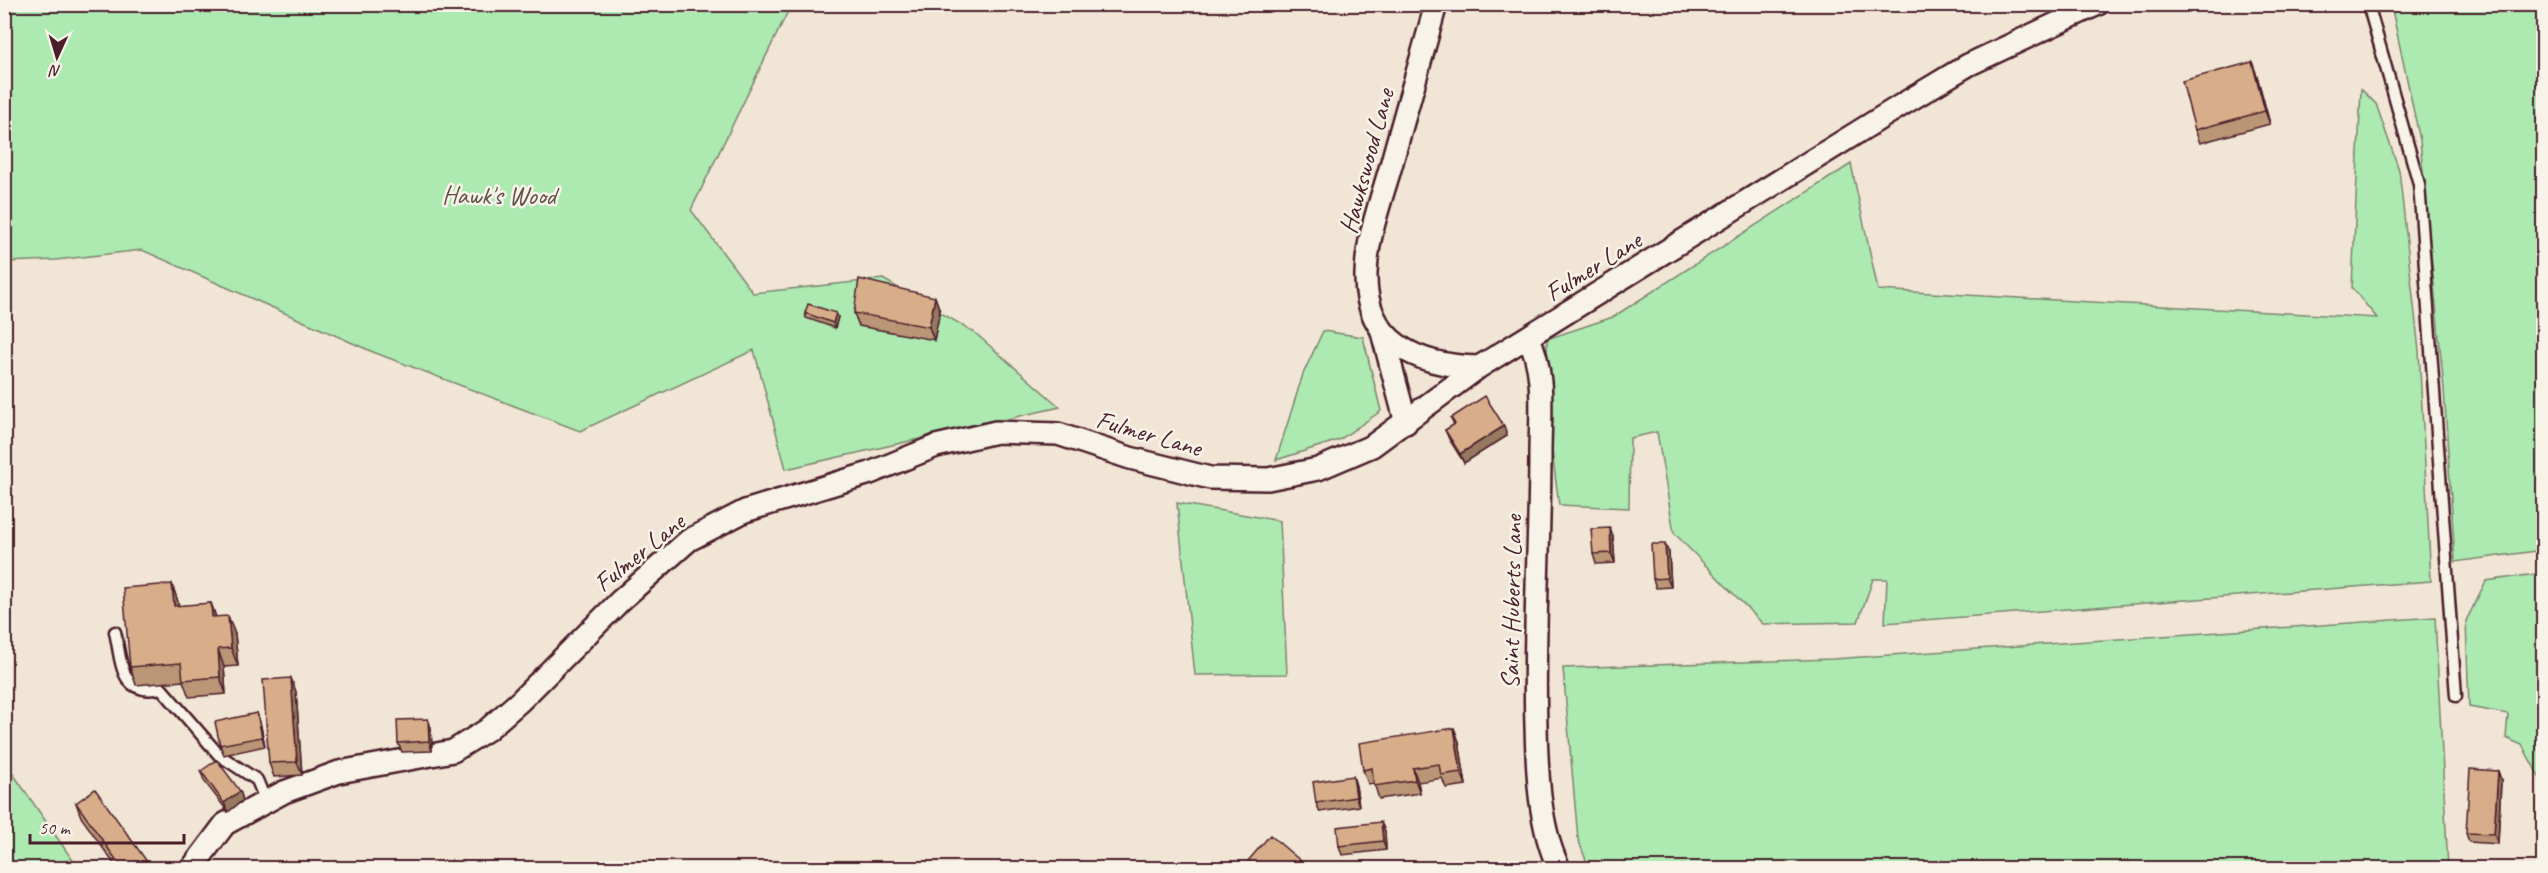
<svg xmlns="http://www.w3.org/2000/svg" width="2548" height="873" font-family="Caveat,sans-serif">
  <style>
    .green { fill: #aceab1; stroke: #7b846e; stroke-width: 1.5 }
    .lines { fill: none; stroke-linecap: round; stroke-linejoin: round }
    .service-casing { stroke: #4a1f2b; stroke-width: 15 }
    .minor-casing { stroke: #4a1f2b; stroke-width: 26 }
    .service { stroke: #f7f3e8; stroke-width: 10 }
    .minor { stroke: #f7f3e8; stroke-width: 21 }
    .wall { fill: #ba9576; stroke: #4a1f2b; stroke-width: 1.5 }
    .shaded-wall { fill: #977960; stroke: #4a1f2b; stroke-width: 1.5 }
    .building { fill: #d8ad89; stroke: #4a1f2b; stroke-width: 1.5 }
    .labels { text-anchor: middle; stroke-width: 5; stroke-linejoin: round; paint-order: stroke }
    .street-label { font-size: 26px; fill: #4a1f2b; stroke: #f7f3e8 }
    .park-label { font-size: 26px; fill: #62524c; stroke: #f7f3e8 }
  </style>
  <rect width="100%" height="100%" fill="#f1e5d5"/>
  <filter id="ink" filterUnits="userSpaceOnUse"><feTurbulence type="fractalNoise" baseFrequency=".0167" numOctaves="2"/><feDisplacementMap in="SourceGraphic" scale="12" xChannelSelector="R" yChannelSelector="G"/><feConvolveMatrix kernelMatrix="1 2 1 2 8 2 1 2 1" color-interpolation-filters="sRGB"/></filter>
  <g filter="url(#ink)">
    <path class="green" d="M4,5H791L691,210L753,293L883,279L974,332L1060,407L786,469L754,350L580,431L373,352L142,250L56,260L5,262Z
      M2391,5H2543V550L2455,562L2444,389L2420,140Z
      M2361,89L2376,104L2399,170L2419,351L2431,581L1885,623L1887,579H1873L1858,622L1763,624L1674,533L1657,432L1630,438L1629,508L1559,505L1548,420L1547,339L1613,317L1851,164L1878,290L2377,318L2352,288Z
      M1323,331L1363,337L1381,411L1339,440L1276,460L1303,374Z
      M1177,503L1280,521L1287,674L1195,675Z
      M2543,573H2544L2543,784L2522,745L2506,738L2508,714L2469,707L2466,621L2486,581Z
      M2435,617L2448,868H1589L1578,839L1563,668L1833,659Z
      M4,762H5L78,868H5Z"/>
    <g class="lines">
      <defs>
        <path id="service" d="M2368,4L2419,184L2456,696
          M115,632C122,661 119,697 161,688L219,755L257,780L266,802"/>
        <path id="minor" d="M1436,4C1422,57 1406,110 1392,162C1382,198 1367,236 1366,273C1364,343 1418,366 1479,367
          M1382,332L1406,423
          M1528,337C1546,371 1540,416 1540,453C1540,544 1533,635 1536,726C1537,770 1539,828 1559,868
          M192,868L225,824L284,792L339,772L453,751L487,730L520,701L621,600L689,540L745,511L870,473L936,446L996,432L1058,434L1130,458L1210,478L1268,479L1318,469L1372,446L1479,367L1908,101L1968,65L2098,4"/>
      </defs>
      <use href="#service" class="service-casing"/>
      <use href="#minor" class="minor-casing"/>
      <use href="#service" class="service"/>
      <use href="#minor" class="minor"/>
    </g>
    <path class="wall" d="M2252,62L2257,76L2270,124L2200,143L2195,130Z
      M935,297L940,311L934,340L859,326L854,313Z
      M805,313L838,317L835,328L806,318Z
      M1451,418L1507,436L1464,463L1449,439L1445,430L1454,425Z
      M1613,537L1615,563L1596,564L1593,554Z
      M1669,553L1671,587L1656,588L1653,579Z
      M172,584L178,602L179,606L211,603L216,617L235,634L238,666L224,667L226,694L189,697L183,681L136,685L130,667Z
      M291,678L296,692L302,775L274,777L269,763Z
      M257,713L260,722L265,746L224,755L220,745Z
      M428,719L431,728L432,751L402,752L398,743Z
      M1454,728L1459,742L1466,785L1446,788L1442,778L1418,782L1420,793L1379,799L1374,783L1368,784L1363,770Z
      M201,771L240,791L243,800L228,812L204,781Z
      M2498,771L2501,780L2498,844L2469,842L2466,833Z
      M1353,776L1356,786L1359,806L1320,812L1316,803Z
      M76,803L148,863L149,868H117L81,817Z
      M1385,831L1386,850L1342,855L1339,846Z"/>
    <path class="shaded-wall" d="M2252,62L2257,76L2270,124L2265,111Z
      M935,297L940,311L934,340L929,327Z
      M836,313L838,317L835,328L833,323Z
      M1504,426L1507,436L1464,463L1460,454Z
      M1610,528L1613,537L1615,563L1611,553Z
      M1665,544L1669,553L1671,587L1667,578Z
      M172,584L178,602L180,624L174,606Z
      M211,603L217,621L212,617Z
      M228,616L235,634L238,666L231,648Z
      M218,649L224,667L226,694L220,677Z
      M291,678L296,692L302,775L297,762Z
      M257,713L260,722L265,746L262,737Z
      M428,719L431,728L432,751L429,741Z
      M1454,728L1459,742L1466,785L1461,772Z
      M1413,768L1418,782L1420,793L1415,780Z
      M2498,771L2501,780L2498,844L2494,834Z
      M1353,776L1356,786L1359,806L1356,797Z
      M240,791L243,800L228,812L224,803Z
      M1381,822L1385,831L1386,850L1383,841Z
      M148,863L149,868H140Z"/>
    <path class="building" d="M2252,62L2265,111L2195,130L2182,81Z
      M859,279L935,297L929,327L854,313Z
      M808,304L836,313L833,323L805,313Z
      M1485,396L1504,426L1460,454L1445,430L1455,424L1451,418Z
      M1610,528L1611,553L1593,554L1591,529Z
      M1651,544H1665L1667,578L1653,579Z
      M172,584L174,606L211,603L212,617L228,616L231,648L218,649L220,677L183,680L181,663L130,667L123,588Z
      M291,678L297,762L269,763L263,680Z
      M257,713L262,737L220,745L215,722Z
      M428,719L429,741L398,743L397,720Z
      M1454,728L1461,772L1441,775L1439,764L1413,768L1415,780L1374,786L1372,768L1363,770L1359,743Z
      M217,760L240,791L224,803L201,771Z
      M2470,769L2498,771L2494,834L2466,833Z
      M1353,776L1356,797L1316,803L1313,782Z
      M95,789L148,863L140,868H122L76,803Z
      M1381,822L1383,841L1339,846L1337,827Z
      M1270,835L1309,868H1242Z"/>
  </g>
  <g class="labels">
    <g class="street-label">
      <text transform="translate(1366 161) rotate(-75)" y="9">Hawkswood Lane</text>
      <text transform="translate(1593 266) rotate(-32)" y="9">Fulmer Lane</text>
      <text transform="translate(1149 433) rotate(16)" y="9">Fulmer Lane</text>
      <text transform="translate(639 552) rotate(-39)" y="9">Fulmer Lane</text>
      <text transform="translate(1511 602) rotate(-89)" y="9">Saint Huberts Lane</text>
    </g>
    <g class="park-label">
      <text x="499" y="204">Hawk's Wood</text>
    </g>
  </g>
  <rect width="2548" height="873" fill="none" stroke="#f7f3e8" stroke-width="24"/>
  <rect x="12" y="12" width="2524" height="849" fill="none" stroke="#4a1f2b" stroke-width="2" filter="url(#ink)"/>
  <g transform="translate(57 57) rotate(184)" stroke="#f7f3e8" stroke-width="4.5" paint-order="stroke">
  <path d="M0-4.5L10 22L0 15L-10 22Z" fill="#4a1f2b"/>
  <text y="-9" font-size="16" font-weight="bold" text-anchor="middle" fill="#4a1f2b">N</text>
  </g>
  <path d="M30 834v9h154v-9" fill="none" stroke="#4a1f2b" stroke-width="3"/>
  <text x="39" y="834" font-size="18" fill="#4a1f2b" stroke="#f7f3e8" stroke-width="4.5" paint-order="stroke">50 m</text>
</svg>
